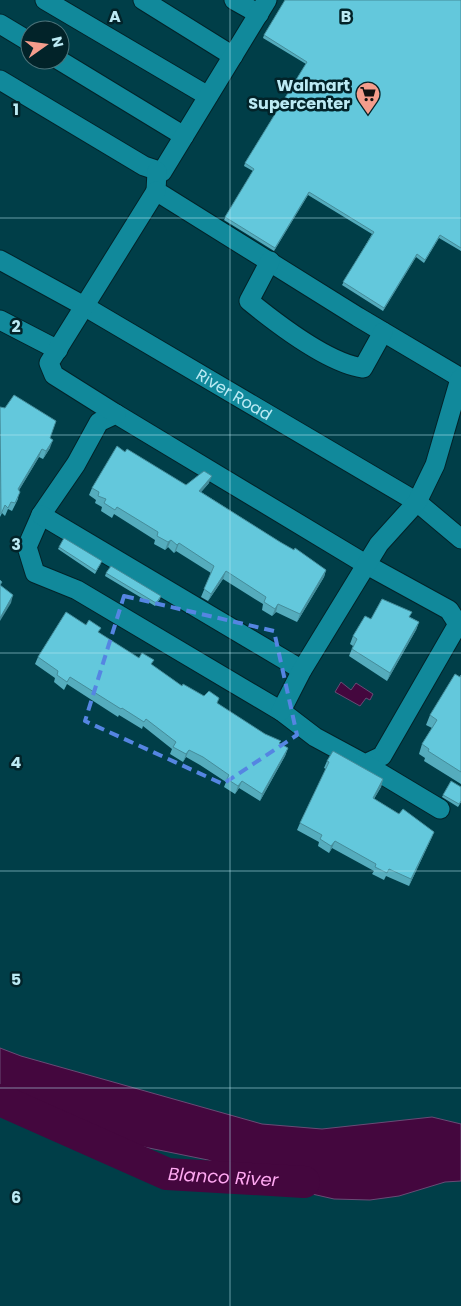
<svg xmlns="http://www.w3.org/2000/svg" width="461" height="1306" font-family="Poppins,sans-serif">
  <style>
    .water { fill: #44073e; stroke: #684b75 }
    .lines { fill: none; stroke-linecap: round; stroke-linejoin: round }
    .river { stroke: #44073e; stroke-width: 32 }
    .minor-casing { stroke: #022329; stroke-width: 21 }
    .minor { stroke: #11899b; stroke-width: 19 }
    .wall { fill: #55acbd }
    .shaded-wall { fill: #458c9a }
    .building { fill: #63c8dc; stroke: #458c9a }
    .marked { fill: none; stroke: #5585e2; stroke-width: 4; stroke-dasharray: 10 6; stroke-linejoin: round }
    .grid { fill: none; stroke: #bceaf4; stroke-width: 1; stroke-opacity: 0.55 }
    .labels { text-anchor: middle; stroke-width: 5; stroke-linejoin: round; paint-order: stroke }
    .poi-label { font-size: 16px; font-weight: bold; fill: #bceaf4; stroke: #022329; text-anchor: end }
    .street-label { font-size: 16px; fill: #bceaf4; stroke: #022329 }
    .water-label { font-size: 18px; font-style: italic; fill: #fea8f1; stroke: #022329 }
    .grid-label { font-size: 16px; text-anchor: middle; font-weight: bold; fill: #bceaf4; stroke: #022329; stroke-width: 5; stroke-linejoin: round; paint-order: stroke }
  </style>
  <rect width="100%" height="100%" fill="#003e48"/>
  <path class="water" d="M341,682L351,690L356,683L373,694L370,700L366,698L360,706L335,692Z
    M0,1048L21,1056L262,1124L322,1129L432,1117L461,1124V1181L445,1182L399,1196L370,1200L334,1199L277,1186L208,1160L139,1146L47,1124L0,1108Z"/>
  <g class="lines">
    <path class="river" id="s1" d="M0,1100L167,1174L304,1182"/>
    <defs>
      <g id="minor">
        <path d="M45,0L208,96"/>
        <path d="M143,0L233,56"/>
        <path d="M234,0L259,14"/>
        <path d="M0,24L30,42"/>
        <path d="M59,60L184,136"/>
        <path d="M0,80L144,166L162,172L267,0"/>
        <path d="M157,171L156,191L358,317L461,378"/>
        <path id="s2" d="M0,260L84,306L417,502L461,539"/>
        <path d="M270,261L249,301C276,323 328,363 363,368L383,332"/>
        <path d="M0,320L58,350"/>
        <path d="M116,414L367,565L449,610L458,624L382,756L365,764L315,737L281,711L77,590L35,573L27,547L41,515L76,464L99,422Z"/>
        <path d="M116,414L54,375L49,363L156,191"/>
        <path d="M41,515L302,670"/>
        <path d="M281,711L302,670L379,544L417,502L435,465L460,379"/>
        <path d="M365,764L440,809"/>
      </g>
    </defs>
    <use href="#minor" class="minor-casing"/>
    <use href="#minor" class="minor"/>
  </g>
  <path class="wall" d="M461,0V251L439,238L424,263L416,257L383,311L342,285L372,234L308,195L274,251L224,220L253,171L244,166L245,163L306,64L263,38L264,35Z
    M0,407L50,438V448L43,459L39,457L19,490L18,499L12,511L8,509L5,516L2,513L0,517Z
    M125,452L186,485L209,483L201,492L280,542L326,570L324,577L297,622L276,612L272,616L262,610L263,604L223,579L208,601L201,597L211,573L176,551L174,553L168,547L165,550L154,544L155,540L114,514L112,518L101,511L102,507L95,503L96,500L89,495L92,488Z
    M59,547L101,563L95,574L58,549Z
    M106,573L161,596L160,599L155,606L105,576Z
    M410,617L419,622L416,630L387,681L349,656L353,646L350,644L353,636L371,619Z
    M99,633L139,658L152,665L182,686L217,704L279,744L288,748L285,756L260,801L239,788L235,794L224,787L226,782L200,765L186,757L183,762L170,754L172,749L143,726L142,729L119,715L118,717L67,684L64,690L54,682L55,678L35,664L38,657Z
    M461,675V784L424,761L425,758L419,754L422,744L432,728L426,725L430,715Z
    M327,761L383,779L381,787L374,799L399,814L434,832L431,839L409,886L386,876L384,880L372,874L374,871L332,848L329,853L318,846L319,842L297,830L300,823L326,769L324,768Z
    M443,795L461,802L458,807L442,797Z"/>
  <path class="shaded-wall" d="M309,192L308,195L274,251L275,248Z
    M417,254L416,257L383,311L384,308Z
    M53,440L50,448L43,459L46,451Z
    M42,449L39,457L15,497L18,489Z
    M212,476L209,483L196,498L199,491Z
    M171,540L168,547L165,550L168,542Z
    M179,543L176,551L174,553L177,545Z
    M326,570L324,577L297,622L300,614Z
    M226,571L223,579L208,601L211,594Z
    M13,595L11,603L0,621V618Z
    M278,604L276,612L272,616L275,609Z
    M419,622L416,630L387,681L390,673Z
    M288,748L285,756L260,801L262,794Z
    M189,750L186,757L183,762L186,754Z
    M383,779L381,787L370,805L373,798Z
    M242,781L239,788L235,794L238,786Z
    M434,832L431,839L409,886L411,879Z
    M335,841L332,848L329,853L331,846Z"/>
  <path class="building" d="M285,0H461V248L440,235L425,260L417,254L384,308L343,282L374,232L309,192L275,248L225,217L254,169L245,163L307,62L264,35Z
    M14,395L56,421L50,438L53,440L46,451L42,449L18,489L20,492L15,503L11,502L8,508L5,505L1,514L0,407L5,408Z
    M117,446L125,452L127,449L186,485L204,471L212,476L199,491L280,542L294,550L295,548L326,570L300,614L278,604L275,609L264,602L266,597L226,571L211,594L204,589L214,566L179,543L177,545L171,540L168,542L157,536L158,532L117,507L115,510L104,503L106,499L98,496L99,492L92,488Z
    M64,538L102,561L96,571L59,547Z
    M111,566L161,596L156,603L106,573Z
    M0,580L2,582L0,585L13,595L0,618Z
    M382,599L412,612L409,617L419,622L390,673L352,649L357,639L353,636L365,616L371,619Z
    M66,612L86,625L89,620L101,628L98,632L139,658L142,653L154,660L151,664L182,686L183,684L204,696L209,691L219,698L217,703L265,734L281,741L279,743L288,748L262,794L242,781L238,786L227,779L229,775L203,757L189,750L186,754L173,747L176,742L146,719L144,722L122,708L121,709L70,677L67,682L57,675L58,671L38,657Z
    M455,674L460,677L461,675V772L428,751L429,749L422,744L437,720L430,715Z
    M333,751L383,779L373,798L399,814L403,809L434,832L411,879L389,869L387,873L375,867L376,864L335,841L331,846L320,839L322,835L300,823L329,762L327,761Z
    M451,781L461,787V801L459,804L443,795Z"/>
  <path class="marked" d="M124,596L274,631L297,735L223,784L85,721Z"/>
  <path class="grid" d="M230,0V1306M0,218H461M0,435H461M0,653H461M0,871H461M0,1088H461"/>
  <defs>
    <symbol id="supermarket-pin" viewBox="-11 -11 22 30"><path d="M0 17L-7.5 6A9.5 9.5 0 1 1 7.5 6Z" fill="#f49d8c" stroke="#022329"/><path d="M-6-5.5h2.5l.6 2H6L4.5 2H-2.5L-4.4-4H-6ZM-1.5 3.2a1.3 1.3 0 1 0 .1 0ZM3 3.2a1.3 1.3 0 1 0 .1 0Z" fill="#111"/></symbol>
  </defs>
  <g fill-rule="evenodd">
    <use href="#supermarket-pin" x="354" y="80" width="28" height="38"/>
  </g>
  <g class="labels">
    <g class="poi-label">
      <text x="350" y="91">Walmart<tspan x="350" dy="18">Supercenter</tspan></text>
    </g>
    <g class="street-label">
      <text dy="6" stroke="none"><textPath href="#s2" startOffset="270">River Road</textPath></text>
    </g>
    <g class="water-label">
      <text dy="6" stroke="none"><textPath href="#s1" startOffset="239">Blanco River</textPath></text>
    </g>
  </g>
  <g class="grid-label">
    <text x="115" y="22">A</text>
    <text x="346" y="22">B</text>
    <text x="16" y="115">1</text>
    <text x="16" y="332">2</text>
    <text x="16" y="550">3</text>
    <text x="16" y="768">4</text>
    <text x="16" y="985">5</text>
    <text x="16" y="1203">6</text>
  </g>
  <g transform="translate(45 45) rotate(76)"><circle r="24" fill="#022329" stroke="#4c737a"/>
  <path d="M0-4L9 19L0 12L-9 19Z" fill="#f49d8c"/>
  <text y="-8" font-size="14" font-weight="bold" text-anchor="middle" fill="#bceaf4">N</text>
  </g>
</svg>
